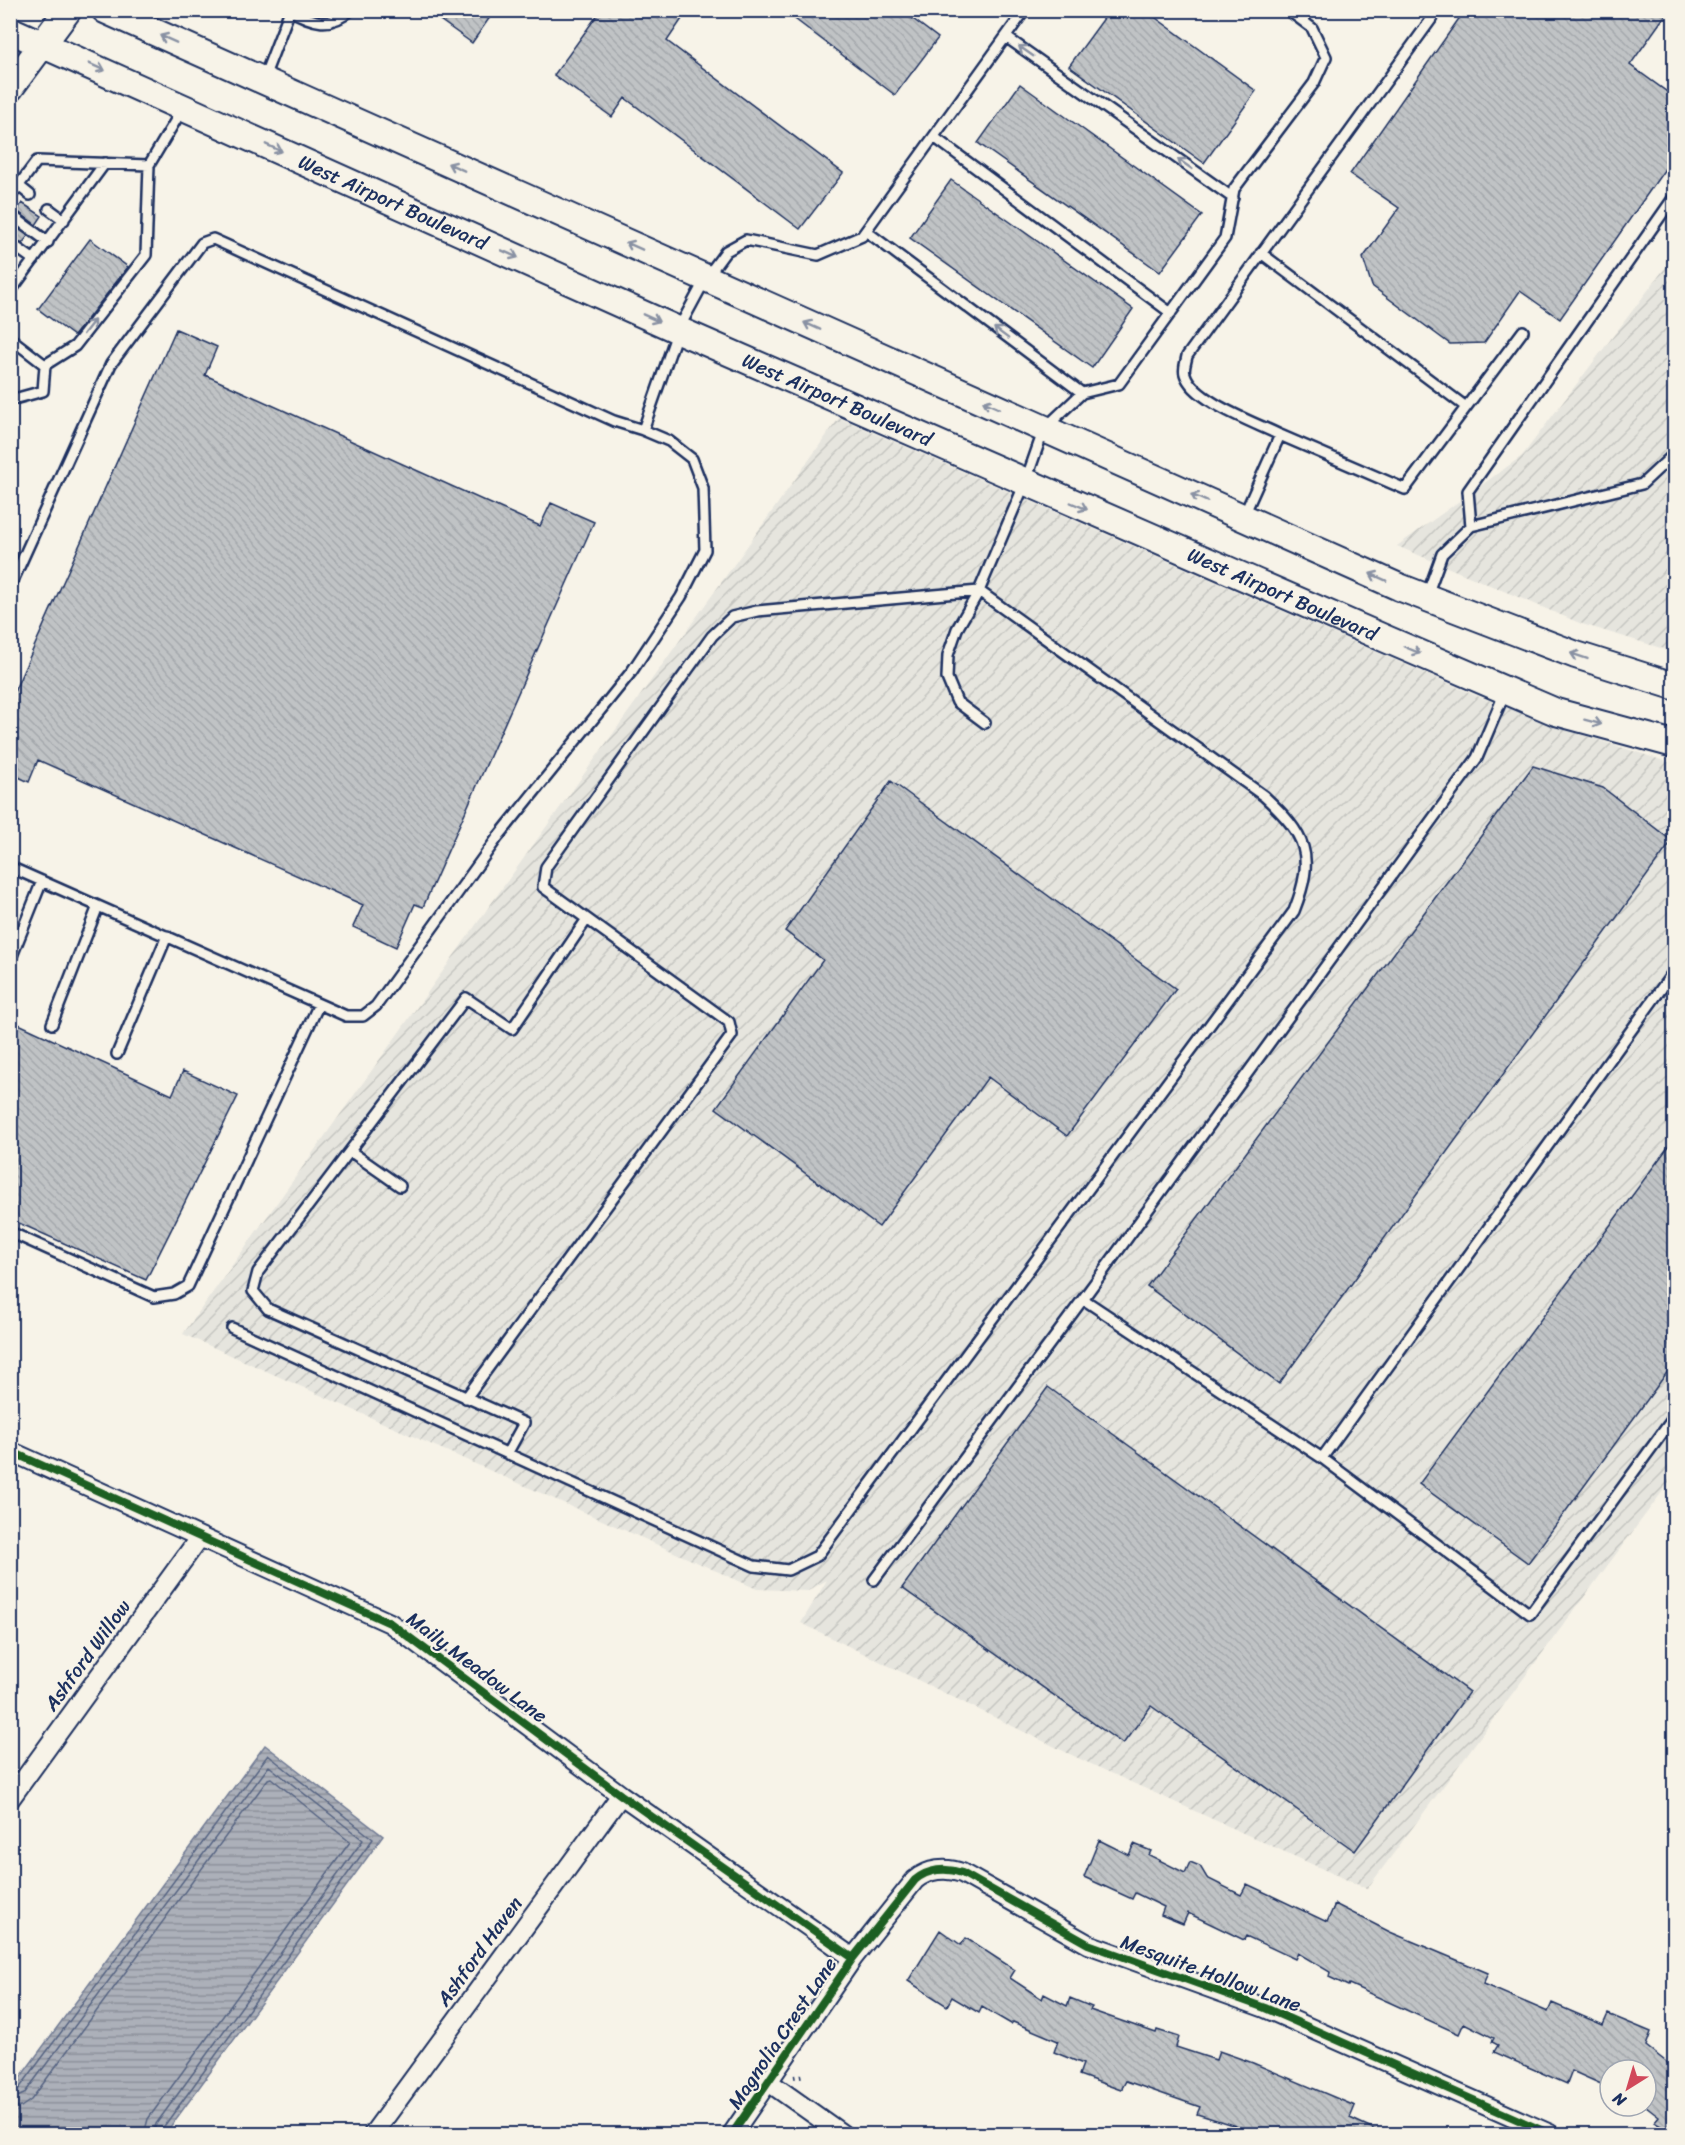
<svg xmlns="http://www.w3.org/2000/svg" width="1685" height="2145" font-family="Sriracha,sans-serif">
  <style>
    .industrial { fill: url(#industrial-furrows) }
    .water { fill: url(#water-rules); stroke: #727c95; stroke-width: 1.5 }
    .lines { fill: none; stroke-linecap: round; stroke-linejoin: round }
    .shore { stroke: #556382; stroke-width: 1.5 }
    .building { fill: url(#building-back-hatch); stroke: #1b2f5e; stroke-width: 1.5 }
    .lane-casing { stroke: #1b2f5e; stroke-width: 14 }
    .street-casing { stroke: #1b2f5e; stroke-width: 22 }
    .secondary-casing { stroke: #1b2f5e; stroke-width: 30 }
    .path { stroke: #1b2f5e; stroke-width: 4; stroke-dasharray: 1.5 4.5; stroke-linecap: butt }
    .lane { stroke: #f7f3e8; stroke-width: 9 }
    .street { stroke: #f7f3e8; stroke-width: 18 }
    .secondary { stroke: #f7f3e8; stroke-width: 26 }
    .cycleway-casing { stroke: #f7f3e8; stroke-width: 11 }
    .cycleway { stroke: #1b5e20; stroke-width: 8 }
    .oneway { stroke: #8991a3 }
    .labels { text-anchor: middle; stroke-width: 4.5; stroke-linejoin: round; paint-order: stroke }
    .street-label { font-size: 20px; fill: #1b2f5e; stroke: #f7f3e8 }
  </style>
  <defs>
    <pattern id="industrial-furrows" width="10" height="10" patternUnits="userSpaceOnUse" patternTransform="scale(1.5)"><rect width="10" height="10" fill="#e6e5de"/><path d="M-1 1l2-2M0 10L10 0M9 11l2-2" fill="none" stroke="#c5c5c1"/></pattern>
    <pattern id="water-rules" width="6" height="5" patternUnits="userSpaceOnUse" patternTransform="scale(1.5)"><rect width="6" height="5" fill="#acb0b9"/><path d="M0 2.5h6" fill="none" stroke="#8b909a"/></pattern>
    <pattern id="building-back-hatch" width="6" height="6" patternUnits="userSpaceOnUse" patternTransform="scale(1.5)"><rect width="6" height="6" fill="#c0c3c5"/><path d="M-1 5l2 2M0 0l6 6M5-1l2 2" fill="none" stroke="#a4a8ac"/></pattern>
  </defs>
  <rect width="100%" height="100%" fill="#f7f3e8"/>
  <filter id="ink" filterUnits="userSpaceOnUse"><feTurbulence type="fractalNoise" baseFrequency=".0167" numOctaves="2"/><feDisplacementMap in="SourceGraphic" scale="12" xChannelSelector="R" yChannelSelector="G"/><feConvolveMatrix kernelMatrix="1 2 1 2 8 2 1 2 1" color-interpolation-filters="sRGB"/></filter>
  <g filter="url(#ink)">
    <path class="industrial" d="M1674,256V652L1582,624L1397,546L1522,456Z
      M839,418L1477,696L1573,732L1674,764V1476L1367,1889L1080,1759L801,1623L827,1580L808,1591L757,1589L183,1334Z"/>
    <path class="water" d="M265,1745L383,1836L165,2134H11V2090Z"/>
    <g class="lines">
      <path class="shore" d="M10,2093L18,2090L268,1755L373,1839L162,2129L160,2134
        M10,2100L24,2094L269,1766L363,1840L156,2124L153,2134
        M10,2109L21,2107L31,2100L268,1779L271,1778L350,1842L148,2119L144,2134"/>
    </g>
    <path class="building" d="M426,10H495L472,43Z
      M601,10H688L667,41L843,173L800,229L625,98L612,117L554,75Z
      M783,10H901L938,38L895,95Z
      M1110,10H1145L1256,91L1204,163L1069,66Z
      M1465,10H1669L1630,65L1674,97V156L1560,319L1520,291L1484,343L1450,344L1372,286L1363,258L1399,208L1350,174Z
      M1020,84L1202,215L1160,272L978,143Z
      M951,180L1133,309L1092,368L910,238Z
      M22,203L42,216L36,225L17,211Z
      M10,223L28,236L22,244L10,236Z
      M90,239L128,267L74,336L38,309Z
      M176,329L217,347L205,375L540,526L551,503L594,522L423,907L415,904L396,947L353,927L363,905L38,760L29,782L10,773V701Z
      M1533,766L1603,788L1672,841L1279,1384L1147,1286Z
      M891,781L1176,989L1067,1136L988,1077L879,1227L716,1108L823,960L785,931Z
      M10,1020L172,1095L183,1071L238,1096L146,1280L10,1219Z
      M1674,1139V1363L1528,1563L1419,1484Z
      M1048,1387L1469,1692L1355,1851L1151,1706L1123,1744L902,1588Z
      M1099,1840L1129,1855L1134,1844L1151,1851L1149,1855L1185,1873L1190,1862L1200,1866L1207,1878L1241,1895L1247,1884L1327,1922L1335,1904L1390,1932L1488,1973L1483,1984L1548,2012L1552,2003L1603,2025L1608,2014L1651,2032L1646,2046L1674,2068V2134L1654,2122L1659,2116L1646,2106V2070H1610V2088L1572,2071L1567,2084L1494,2052L1498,2045L1492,2042L1494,2038L1464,2023L1459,2034L1349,1984L1348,1986L1329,1977L1330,1972L1298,1953L1295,1959L1246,1936L1244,1940L1188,1913L1183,1924L1161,1915L1164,1907L1135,1893L1132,1899L1084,1877Z
      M940,1930L961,1945L966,1938L1015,1970L1010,1978L1042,1999L1044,1994L1067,2006L1070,1998L1092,2007L1090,2010L1156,2033L1157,2030L1179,2037L1176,2047L1216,2060L1219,2051L1253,2063L1355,2106L1350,2118L1385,2134H1251L1252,2131L1197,2114L1200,2107L1126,2081L1121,2090L1079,2075L1083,2064L1054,2052L1058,2041L1013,2022L1011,2024L982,2007L979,2013L952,1997L947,2006L908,1981Z"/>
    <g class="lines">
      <defs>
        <path id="lane" d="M291,11C314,22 329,29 351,10
          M1006,37L1233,198
          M263,80L290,10
          M934,137L1171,313
          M19,186L30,195
          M10,197L37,161L149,165L183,108
          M49,209L64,220
          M10,214L48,242
          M866,231L1082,393
          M10,243L34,260
          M1261,253L1466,407
          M10,292L105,163
          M10,338L45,365
          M45,365L75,346L146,255L149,165
          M10,397L14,399L43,391L45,365
          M1280,435L1405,489L1523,331
          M1244,515L1280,435C1256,423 1193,401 1185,374C1183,369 1186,362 1187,356L1438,10
          M1471,526L1468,491L1674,197
          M10,587L111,364L202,243L213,239L614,421L643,430
          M1427,595L1442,554L1471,526L1642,484L1674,454
          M985,723L957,702L947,678L948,655L957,629L979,591L1025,483L1044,429L1082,393L1119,384L1225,238L1234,189L1314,83L1326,57L1312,28L1288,10
          M10,867L346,1016H363L376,1006L498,837L632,671L681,597L705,550L703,488L692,459L669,441L643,430L678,330L706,278L726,251L746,240L818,255L862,236L1025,10
          M10,961L42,881
          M52,1024L98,906
          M117,1054L167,936
          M350,1151L400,1186
          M10,1232L154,1297L174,1294L188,1286L319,1004
          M1083,1299L1322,1458L1674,971
          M232,1328L754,1566L788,1570L817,1556L1294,911C1316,855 1306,835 1264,796L979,591L757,611L732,617L712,636L546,867L543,887L729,1022L732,1035L466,1398
          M508,1452L524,1423L268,1309L253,1291L258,1272L466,998L512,1029L587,919
          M1322,1458L1530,1614L1674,1417
          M874,1580L1083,1299L1477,758L1505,692"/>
        <path id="street" d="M10,1451L390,1623L621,1795L853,1958
          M10,1799L200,1537
          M770,2083L842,2134
          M373,2134L621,1795
          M732,2134L853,1958L915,1880C928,1869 946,1867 962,1873L1088,1944L1265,2008L1550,2134"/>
        <g id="secondary">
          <path d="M105,10L1399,587L1576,655L1674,686"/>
          <path id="s1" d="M10,30L678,330L1386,639L1556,712L1674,744"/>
          <path d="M10,88L68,10"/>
        </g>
      </defs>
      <use href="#lane" class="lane-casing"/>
      <use href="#street" class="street-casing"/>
      <use href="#secondary" class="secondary-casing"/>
      <path class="path" d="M794,2077L805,2075"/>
      <use href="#lane" class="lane"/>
      <use href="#street" class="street"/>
      <use href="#secondary" class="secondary"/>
      <defs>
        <path id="cycleway" d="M10,1451L390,1623L621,1795L853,1958
          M732,2134L853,1958L915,1880C928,1869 946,1867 962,1873L1088,1944L1265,2008L1550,2134"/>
      </defs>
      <use href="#cycleway" class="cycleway-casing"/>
      <use href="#cycleway" class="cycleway"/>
    </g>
    <defs><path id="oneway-shaft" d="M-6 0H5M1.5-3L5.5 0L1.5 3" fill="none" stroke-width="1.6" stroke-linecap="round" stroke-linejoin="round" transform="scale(1.5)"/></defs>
    <g class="oneway">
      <use href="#oneway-shaft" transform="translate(168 39) rotate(-156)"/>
      <use href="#oneway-shaft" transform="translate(1026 51) rotate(-145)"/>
      <use href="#oneway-shaft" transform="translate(97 67) rotate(24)"/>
      <use href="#oneway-shaft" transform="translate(274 148) rotate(24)"/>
      <use href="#oneway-shaft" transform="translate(1185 164) rotate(-145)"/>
      <use href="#oneway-shaft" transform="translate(456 167) rotate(-156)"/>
      <use href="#oneway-shaft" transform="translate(634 246) rotate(-156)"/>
      <use href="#oneway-shaft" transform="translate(510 254) rotate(24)"/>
      <use href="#oneway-shaft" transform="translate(651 318) rotate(24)"/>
      <use href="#oneway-shaft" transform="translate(812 326) rotate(-156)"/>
      <use href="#oneway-shaft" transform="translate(89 327) rotate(-52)"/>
      <use href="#oneway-shaft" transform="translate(1001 333) rotate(-143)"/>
      <use href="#oneway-shaft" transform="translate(991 405) rotate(-156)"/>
      <use href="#oneway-shaft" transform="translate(1199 498) rotate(-156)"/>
      <use href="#oneway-shaft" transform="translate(1079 506) rotate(23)"/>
      <use href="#oneway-shaft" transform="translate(1378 577) rotate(-156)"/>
      <use href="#oneway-shaft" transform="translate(1412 650) rotate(23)"/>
      <use href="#oneway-shaft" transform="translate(1579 656) rotate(-161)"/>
      <use href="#oneway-shaft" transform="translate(1593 722) rotate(15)"/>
    </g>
  </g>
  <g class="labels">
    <g class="street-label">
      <text dy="7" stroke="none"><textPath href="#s1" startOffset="420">West Airport Boulevard</textPath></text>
      <text dy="7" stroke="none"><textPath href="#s1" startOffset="906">West Airport Boulevard</textPath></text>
      <text dy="7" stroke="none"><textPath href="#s1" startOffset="1392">West Airport Boulevard</textPath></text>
      <text transform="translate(87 1655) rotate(-54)" y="7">Ashford Willow</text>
      <text transform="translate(477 1667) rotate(37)" y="7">Maily Meadow Lane</text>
      <text transform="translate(479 1951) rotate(-54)" y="7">Ashford Haven</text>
      <text transform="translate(1211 1973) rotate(20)" y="7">Mesquite Hollow Lane</text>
      <text transform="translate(782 2033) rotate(-56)" y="7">Magnolia Crest Lane</text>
    </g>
  </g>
  <rect width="1685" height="2145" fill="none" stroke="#f7f3e8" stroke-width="36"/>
  <rect x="18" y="18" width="1649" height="2109" fill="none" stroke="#1b2f5e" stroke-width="2" filter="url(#ink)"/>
  <g transform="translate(1628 2088) rotate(217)"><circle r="28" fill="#f7f3e8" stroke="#9fa5b1" stroke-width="1.5"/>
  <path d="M0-4.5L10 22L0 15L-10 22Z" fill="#d1495b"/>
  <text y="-9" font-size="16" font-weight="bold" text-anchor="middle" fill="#1b2f5e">N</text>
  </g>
</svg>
